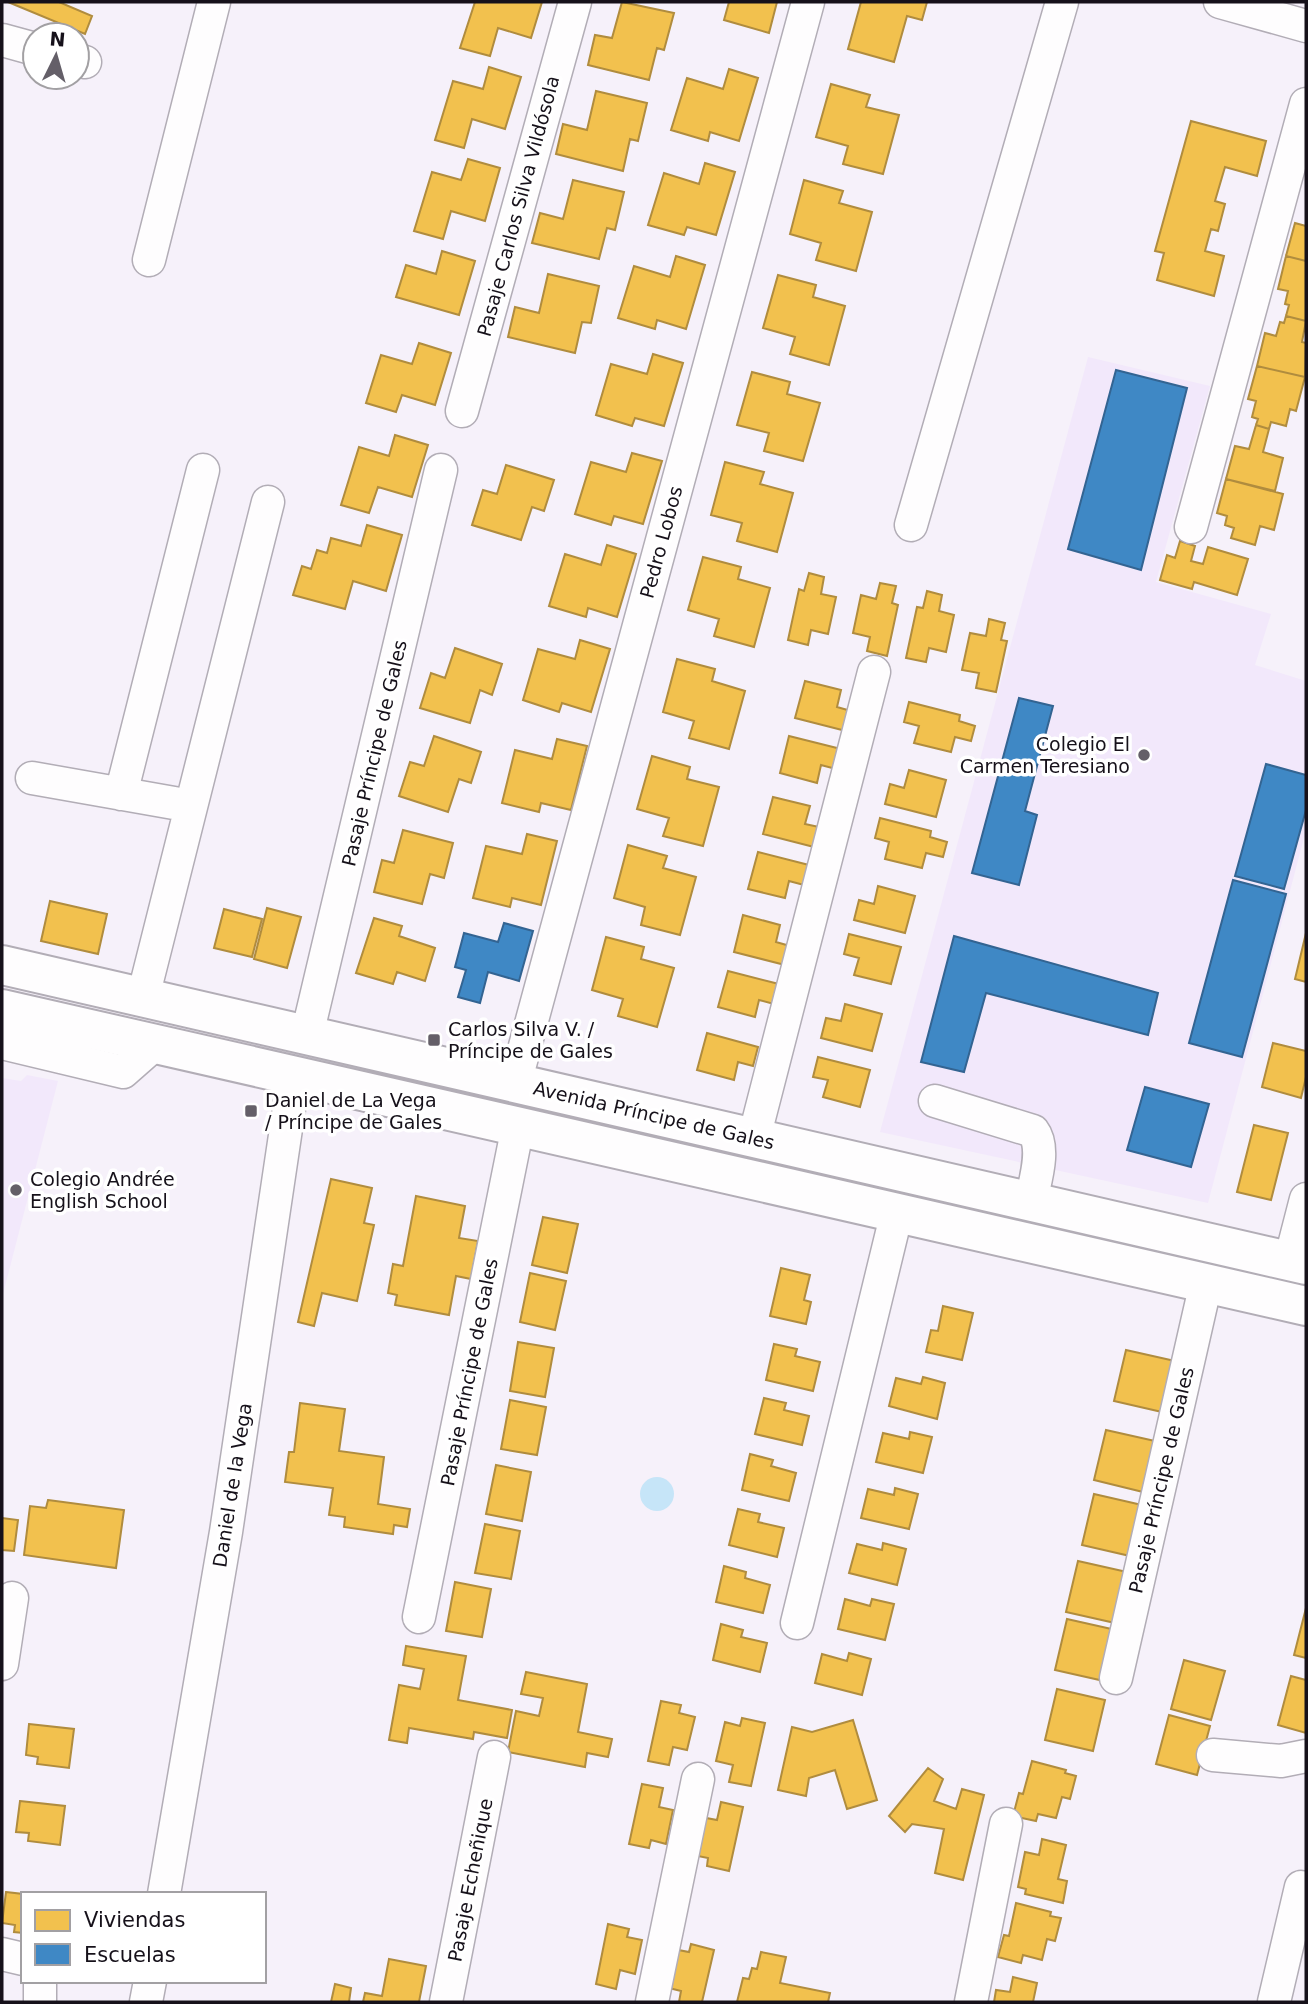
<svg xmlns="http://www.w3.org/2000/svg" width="1308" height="2004" font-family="'DejaVu Sans',sans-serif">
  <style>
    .built { fill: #f2e8fb }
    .water { fill: #c6e5f8 }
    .homes { fill: #f2c14e; stroke: #b08c3e; stroke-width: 2 }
    .schools { fill: #3f88c5; stroke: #336492; stroke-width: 2 }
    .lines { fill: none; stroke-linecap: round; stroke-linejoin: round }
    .minor-casing { stroke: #b2adb6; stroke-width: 35 }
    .major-casing { stroke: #b2adb6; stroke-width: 42 }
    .minor { stroke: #fefdfe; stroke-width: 32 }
    .major { stroke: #fefdfe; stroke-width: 38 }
    .poi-dot { fill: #645f68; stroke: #fff; stroke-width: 2.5 }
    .labels { text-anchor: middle; stroke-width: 7; stroke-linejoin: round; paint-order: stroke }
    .street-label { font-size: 19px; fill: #16111a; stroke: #fff }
    .poi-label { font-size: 19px; fill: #16111a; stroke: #fff; text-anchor: start }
  </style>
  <rect width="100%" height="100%" fill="#f6f1fa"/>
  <path class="built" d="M1088,357L1210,386L1156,582L1271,614L1255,665L1306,681V830L1208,1203L880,1132Z
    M27,1075L58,1081L2,1298V1078L21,1081Z"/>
  <path class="water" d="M640 1494a17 17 0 1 1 34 0a17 17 0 1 1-34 0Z"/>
  <path class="homes" d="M8,2H59L92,16L85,34Z
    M475,2H542L531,38L498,28L490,56L460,48Z
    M622,2L674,13L664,50L657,48L649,80L588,65L595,35L612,38Z
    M729,2H777L769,33L724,20Z
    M861,2H927L922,20L907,16L894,62L848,49Z
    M489,67L521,77L505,129L472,119L464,148L435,140L453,81L483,89Z
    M729,69L758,78L739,141L710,132L708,141L671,130L687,78L723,89Z
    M831,84L870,95L866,107L899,115L883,174L843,164L848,146L816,137Z
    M596,91L647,103L638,141L630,139L623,171L556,154L563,124L587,130Z
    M1191,121L1266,141L1257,176L1225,167L1215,201L1225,204L1218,231L1211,229L1205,251L1224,256L1214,296L1157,280L1164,253L1155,251Z
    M468,159L500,168L485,221L451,211L443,239L414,231L432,172L461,180Z
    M705,163L735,172L716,235L687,227L684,235L648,225L664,173L699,184Z
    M573,180L624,192L615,230L607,228L599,259L532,243L540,213L563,219Z
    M804,180L843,191L839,203L872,212L856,271L816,260L821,243L790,234Z
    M1295,223L1306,226V261L1286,256Z
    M442,251L475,261L459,315L396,297L406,265L436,274Z
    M676,256L705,265L686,329L657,320L655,329L618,318L634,266L670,277Z
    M1286,256L1306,261V321L1286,316L1289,305L1285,304L1288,291L1278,289Z
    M548,274L599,286L591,323L582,322L575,353L508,337L515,307L539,313Z
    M778,275L816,285L813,297L845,306L829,365L790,354L795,337L763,328Z
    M1286,316L1306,321L1302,342L1306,343L1305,377L1257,366L1265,333L1276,336L1280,322L1284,323Z
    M419,343L451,353L435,405L402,395L396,412L366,403L381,355L412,364Z
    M653,354L683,363L664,426L635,418L632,426L596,415L611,364L647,374Z
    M1257,366L1305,377L1296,411L1290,409L1286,426L1271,422L1269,429L1256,425L1258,419L1252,417L1256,401L1248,399Z
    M752,372L790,382L787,394L820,403L803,461L764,451L769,433L737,425Z
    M1256,425L1269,429L1263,452L1283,458L1275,491L1226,479L1235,446L1249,449Z
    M395,435L428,445L412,497L378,487L369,513L341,505L359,447L389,456Z
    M632,453L662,461L643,524L614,516L611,525L575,514L591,462L626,472Z
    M725,462L764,472L760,484L793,493L777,552L737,541L742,523L711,515Z
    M506,465L554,480L544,511L532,507L521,540L472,525L483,490L497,494Z
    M1226,479L1283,494L1274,530L1260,526L1255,545L1231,538L1234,528L1225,525L1227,516L1217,513Z
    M367,525L402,535L386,591L353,581L345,609L293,595L302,566L311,569L317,550L327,553L331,538L361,546Z
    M1180,541L1195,546L1191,561L1203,564L1208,547L1248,559L1237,595L1194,582L1192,589L1160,580L1167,555L1175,558Z
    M607,545L636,554L617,617L588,608L586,617L549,606L565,554L601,565Z
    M703,557L741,567L738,579L770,588L754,647L714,636L719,619L688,610Z
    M809,573L824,577L821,594L836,597L828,634L811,630L808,645L788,640L799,589L804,591Z
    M880,583L896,586L892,603L898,605L887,656L867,651L870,637L853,633L861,595L876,599Z
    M927,591L942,595L939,611L954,615L946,652L929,648L926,662L906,658L917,607L923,608Z
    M989,619L1005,623L1001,640L1007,641L996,692L976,688L979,673L962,670L970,633L986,636Z
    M580,640L610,649L591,712L562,703L559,712L523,700L538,649L575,659Z
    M455,648L502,664L492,695L480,690L470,723L420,708L431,673L445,678Z
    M677,659L715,669L712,681L745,691L729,749L689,738L694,721L663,712Z
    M805,681L841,690L837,707L851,711L846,731L795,718Z
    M909,702L960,715L959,721L975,726L971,741L955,737L951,752L914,743L919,726L904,722Z
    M434,736L481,752L471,783L459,779L448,812L399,796L410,762L424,766Z
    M789,736L841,749L836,769L821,765L817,783L780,773Z
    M557,739L587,746L571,810L541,803L539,812L502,803L515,750L552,759Z
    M652,756L690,767L687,779L719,787L703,846L663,836L669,818L637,809Z
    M909,770L946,780L936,817L885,804L890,784L904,788Z
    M773,797L810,806L805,824L819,827L814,847L763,834Z
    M880,818L931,831L930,837L947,842L943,857L926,853L922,868L885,859L889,842L875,838Z
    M403,830L453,843L444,878L430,874L422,904L374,892L382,860L394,863Z
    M527,834L557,841L541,905L512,898L510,907L473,898L486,846L522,854Z
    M628,845L667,856L663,868L696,877L680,935L641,925L645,907L614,898Z
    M758,852L809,865L804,885L789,881L785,898L748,889Z
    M878,886L915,896L905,933L854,920L859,900L874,904Z
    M50,901L107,914L98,954L41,941Z
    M267,908L301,917L287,968L254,959Z
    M224,909L262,919L252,957L214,948Z
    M743,915L780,925L776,942L790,946L785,965L734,952Z
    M374,918L402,926L399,936L435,948L425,981L397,972L393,984L356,973Z
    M1306,933V982L1295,979Z
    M849,934L901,947L891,984L854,975L859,958L844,954Z
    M606,937L644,947L641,959L674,968L657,1027L618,1016L623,999L592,990Z
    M728,971L779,984L774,1004L759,1000L755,1017L718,1007Z
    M845,1004L882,1014L872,1051L821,1038L826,1018L841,1021Z
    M707,1033L758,1047L753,1066L738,1062L734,1080L697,1070Z
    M1273,1043L1306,1051V1077L1301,1098L1262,1087Z
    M818,1057L870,1070L860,1107L823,1097L828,1080L813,1077Z
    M1254,1125L1288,1133L1271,1200L1237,1192Z
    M331,1179L372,1188L364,1223L374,1225L357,1301L322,1293L314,1326L298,1322Z
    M416,1196L465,1206L459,1238L478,1241L471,1279L456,1276L449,1315L395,1305L397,1295L388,1293L393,1264L403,1266Z
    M543,1217L578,1224L567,1273L532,1265Z
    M781,1268L810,1275L804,1300L811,1302L806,1324L770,1316Z
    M530,1273L566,1281L555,1330L520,1322Z
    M943,1306L973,1313L962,1360L926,1352L931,1330L938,1331Z
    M518,1342L554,1348L545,1397L510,1391Z
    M774,1344L797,1349L795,1356L820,1362L813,1391L766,1380Z
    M1126,1350L1175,1361L1162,1412L1114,1401Z
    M923,1377L945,1383L937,1419L889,1406L896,1378L921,1384Z
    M764,1398L786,1403L784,1410L809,1416L802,1445L755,1434Z
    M510,1400L546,1407L537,1455L501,1449Z
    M300,1403L345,1409L339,1451L384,1457L378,1504L410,1509L407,1527L394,1525L393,1534L344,1527L345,1517L329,1515L333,1488L285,1482L289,1452H294Z
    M1106,1430L1155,1441L1143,1492L1094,1480Z
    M910,1432L932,1437L923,1473L876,1462L883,1433L909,1439Z
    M750,1454L773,1460L771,1466L796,1473L789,1501L742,1490Z
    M496,1465L531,1472L522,1521L486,1514Z
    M895,1488L918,1494L909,1529L861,1518L868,1489L894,1495Z
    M1094,1494L1142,1505L1130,1556L1082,1545Z
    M48,1500L124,1510L116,1568L24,1555L30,1506L46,1508Z
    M738,1509L760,1514L758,1522L784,1528L777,1557L729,1545Z
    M2,1518L18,1520L14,1551L2,1550Z
    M485,1524L520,1531L511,1579L475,1573Z
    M883,1543L906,1549L897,1585L849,1573L857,1544L882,1550Z
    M1078,1561L1127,1572L1115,1623L1066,1612Z
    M724,1566L746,1572L745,1578L770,1585L763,1613L716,1602Z
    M455,1582L491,1589L482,1637L446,1631Z
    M845,1599L870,1606L872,1599L894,1604L885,1640L838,1629Z
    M1306,1608V1658L1294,1655Z
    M1067,1619L1116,1630L1104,1681L1055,1670Z
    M721,1624L743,1630L741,1637L767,1643L760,1672L713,1660Z
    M406,1646L466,1656L458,1700L512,1710L507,1738L474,1732L473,1739L409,1728L407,1743L389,1740L399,1685L420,1689L424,1669L403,1665Z
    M849,1653L871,1659L862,1695L815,1683L822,1654L847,1661Z
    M1184,1660L1225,1671L1211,1720L1171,1709Z
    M526,1672L587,1684L578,1732L612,1739L608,1757L587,1753L585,1767L508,1752L516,1711L539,1716L543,1698L521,1694Z
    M1291,1676L1306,1680V1733L1278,1725Z
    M1057,1689L1105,1700L1093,1751L1045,1740Z
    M661,1701L681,1705L679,1713L695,1717L687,1750L673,1747L669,1765L648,1761Z
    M1169,1715L1210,1726L1197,1775L1156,1764Z
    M742,1718L765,1723L751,1786L729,1782L733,1765L716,1761L725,1722L740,1726Z
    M853,1720L877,1800L847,1809L835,1770L809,1778L806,1796L778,1790L792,1727L812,1732Z
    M29,1724L74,1729L69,1768L37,1764L38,1757L26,1755Z
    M1032,1761L1066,1770L1065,1773L1076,1776L1070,1799L1062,1797L1056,1818L1038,1814L1036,1821L1013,1816L1019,1793L1023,1794Z
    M928,1768L943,1779L934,1801L956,1809L962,1789L984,1795L963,1880L935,1873L944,1829L912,1824L905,1832L889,1816Z
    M642,1784L663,1788L659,1807L673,1810L666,1844L651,1840L649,1848L629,1844Z
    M20,1801L65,1806L60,1845L28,1841L29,1833L16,1832Z
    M721,1802L743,1807L729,1871L707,1866L708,1858L693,1855L701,1817L717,1820Z
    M1042,1839L1066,1845L1058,1879L1067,1881L1063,1903L1025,1894L1026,1889L1018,1887L1025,1852L1039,1855Z
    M6,1892L23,1894V1933L14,1932L15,1925L2,1923Z
    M1016,1903L1051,1912L1050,1916L1061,1918L1055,1941L1047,1939L1042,1960L1023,1955L1021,1963L998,1957L1004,1935L1009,1936Z
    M608,1924L629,1929L627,1937L642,1940L635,1974L620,1970L616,1989L596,1984Z
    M691,1944L714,1950L702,2002H679L681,1991L665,1987L673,1949L689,1952Z
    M761,1952L786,1957L780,1983L830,1993L828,2002H737L743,1978L749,1979L752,1968L757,1969Z
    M389,1959L426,1966L419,2002H363L365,1993L382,1996Z
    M1013,1977L1037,1983L1033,2002H994L996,1990L1010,1992Z
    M335,1984L351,1988L349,2002H331Z"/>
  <path class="schools" d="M1116,370L1187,388L1141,570L1068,549Z
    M1019,698L1053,706L1025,811L1037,815L1019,885L972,873Z
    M1266,764L1306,775V810L1284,889L1235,876Z
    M1233,880L1286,894L1242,1057L1189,1043Z
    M504,923L533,931L519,981L488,972L480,1003L458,997L466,970L455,967L464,933L498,942Z
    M954,936L1158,993L1148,1035L986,993L964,1072L921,1062Z
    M1145,1087L1209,1104L1191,1167L1127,1150Z"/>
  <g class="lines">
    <defs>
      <path id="minor" d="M1220,2L1306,26
        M2,40L35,49
        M77,60L85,62
        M149,260L214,2
        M462,411L575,2
        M911,525L1062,2
        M1191,527L1306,104
        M32,778L191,806
        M121,794L203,470
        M143,997L268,502
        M307,1035L441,470
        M2,1043L123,1072L156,1043
        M515,1083L808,2
        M935,1101L1033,1131C1046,1148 1035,1181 1031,1201
        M754,1138L874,672
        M1290,1261L1306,1199
        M419,1617L518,1126
        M797,1623L897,1212
        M2,1664L12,1598
        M1116,1678L1206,1283
        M1213,1755L1281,1761L1306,1756
        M164,1894L226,1532L294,1075
        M2,1954L23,1959
        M40,2002V1981
        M146,2002L150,1981
        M446,2002L494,1757
        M652,2002L698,1779
        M971,2002L1006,1824
        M1274,2002L1301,1887"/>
      <path id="major" d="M2,965L1306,1265
        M2,1009L1306,1306"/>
    </defs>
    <use href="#minor" class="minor-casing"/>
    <use href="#major" class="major-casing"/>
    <use href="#minor" class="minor"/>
    <use href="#major" class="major"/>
  </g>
  <g class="poi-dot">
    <circle cx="1144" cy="755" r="7"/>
    <rect x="427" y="1033" width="14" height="14" rx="3.5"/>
    <rect x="244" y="1104" width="14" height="14" rx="3.5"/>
    <circle cx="16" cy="1190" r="7"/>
  </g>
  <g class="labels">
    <g class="street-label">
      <text transform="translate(518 206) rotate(-75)" y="7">Pasaje Carlos Silva Vildósola</text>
      <text transform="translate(661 542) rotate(-75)" y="7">Pedro Lobos</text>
      <text transform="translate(374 753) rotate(-77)" y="7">Pasaje Príncipe de Gales</text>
      <text transform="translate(654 1115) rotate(13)" y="7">Avenida Príncipe de Gales</text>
      <text transform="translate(469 1372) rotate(-79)" y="7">Pasaje Príncipe de Gales</text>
      <text transform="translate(1161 1480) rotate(-77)" y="7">Pasaje Príncipe de Gales</text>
      <text transform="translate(232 1485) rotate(-81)" y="7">Daniel de la Vega</text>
      <text transform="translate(470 1880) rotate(-79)" y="7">Pasaje Echeñique</text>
    </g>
    <g class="poi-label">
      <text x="1130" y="751" text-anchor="end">Colegio El<tspan x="1130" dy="22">Carmen Teresiano</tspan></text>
      <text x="448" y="1036">Carlos Silva V. /<tspan x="448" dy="22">Príncipe de Gales</tspan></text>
      <text x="265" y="1107">Daniel de La Vega<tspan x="265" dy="22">/ Príncipe de Gales</tspan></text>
      <text x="30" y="1186">Colegio Andrée<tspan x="30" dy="22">English School</tspan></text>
    </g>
  </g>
  <rect width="1308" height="2004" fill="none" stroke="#16111a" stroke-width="7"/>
  <rect x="21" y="1892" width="245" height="91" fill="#ffffff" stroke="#a2a0a3" stroke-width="2"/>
  <rect x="35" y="1910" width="35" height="21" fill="#f2c14e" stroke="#a2a0a3" stroke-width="2"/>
  <text x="84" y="1927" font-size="21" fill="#16111a">Viviendas</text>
  <rect x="35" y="1944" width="35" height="21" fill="#3f88c5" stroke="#a2a0a3" stroke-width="2"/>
  <text x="84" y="1962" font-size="21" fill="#16111a">Escuelas</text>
  <g transform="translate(56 56) rotate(5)"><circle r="33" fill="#ffffff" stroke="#a2a0a3" stroke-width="2"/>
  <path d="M0-5L12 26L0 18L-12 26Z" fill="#645f68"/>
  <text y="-10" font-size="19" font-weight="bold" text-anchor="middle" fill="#16111a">N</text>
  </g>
</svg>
